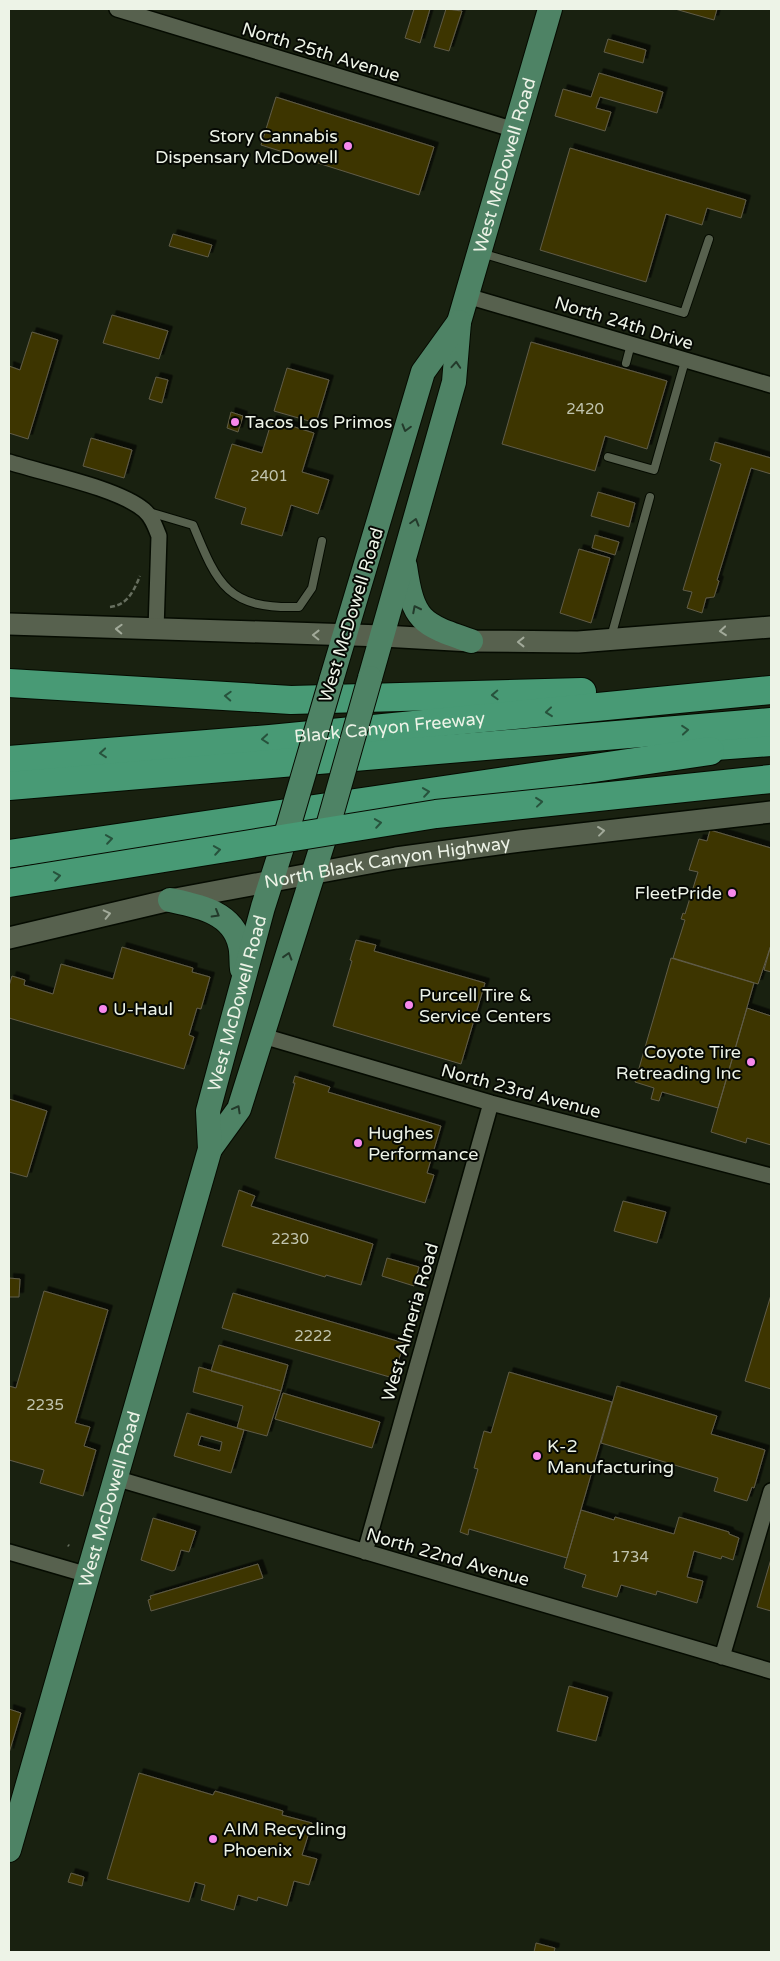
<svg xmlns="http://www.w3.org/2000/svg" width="780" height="1961" font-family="'Varela Round',sans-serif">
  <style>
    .building { fill: #3d3505; stroke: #605c47; fill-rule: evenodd; filter: url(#shadow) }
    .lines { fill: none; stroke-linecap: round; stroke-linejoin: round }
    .service-casing { stroke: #050b01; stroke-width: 10 }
    .minor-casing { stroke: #050b01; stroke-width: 18 }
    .secondary-casing { stroke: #050b01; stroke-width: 24 }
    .primary-casing { stroke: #050b01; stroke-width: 26 }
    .motorway-casing { stroke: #050b01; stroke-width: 30 }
    .path { stroke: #676f5f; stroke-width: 2.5; stroke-dasharray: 5 2.5; stroke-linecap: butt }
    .service { stroke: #57614e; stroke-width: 8 }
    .minor { stroke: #57614e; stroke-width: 15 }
    .secondary { stroke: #57614e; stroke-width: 21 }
    .primary { stroke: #4e8365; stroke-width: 24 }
    .motorway { stroke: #489a75; stroke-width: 28 }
    .primary-bridge-casing { stroke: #050b01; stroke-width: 26; stroke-linecap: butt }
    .motorway-bridge-casing { stroke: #050b01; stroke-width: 30; stroke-linecap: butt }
    .primary-bridge { stroke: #4e8365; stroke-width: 24 }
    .motorway-bridge { stroke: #489a75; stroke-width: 28 }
    .oneway { stroke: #233a2b }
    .oneway2 { stroke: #a2aa9a }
    .oneway3 { stroke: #27523c }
    .poi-dot { fill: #f788ec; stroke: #060904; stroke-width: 2 }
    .labels { text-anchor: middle; stroke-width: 4; stroke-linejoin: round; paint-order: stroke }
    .number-label { font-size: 15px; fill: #c1c4ae }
    .street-label { font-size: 18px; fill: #edf3e7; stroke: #060904 }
    .poi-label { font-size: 18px; fill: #edf3e7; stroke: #060904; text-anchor: start }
  </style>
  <defs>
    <filter id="shadow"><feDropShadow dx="4.5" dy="-4.5" stdDeviation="0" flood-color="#0009"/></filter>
  </defs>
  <rect width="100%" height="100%" fill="#192110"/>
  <path class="building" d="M414,9H430L420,43L405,38Z
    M446,9L462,11L449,51L434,47Z
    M675,9H717L714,20Z
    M608,39L646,50L643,63L604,52Z
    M599,73L663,92L657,113L600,97L596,108L611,112L605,131L555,116L563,89L591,97Z
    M276,97L434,147L419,195L261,145Z
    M570,148L746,200L741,218L707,208L702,225L666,214L646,282L540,250Z
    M173,234L212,245L208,257L169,246Z
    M112,315L168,331L159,359L103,343Z
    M32,332L58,340L28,439L9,433V366L20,370Z
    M531,342L667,381L647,449L605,436L595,471L502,444Z
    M287,368L329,380L316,423L274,411Z
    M156,377L168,380L162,403L149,399Z
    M231,412L243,416L238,432L227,428Z
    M272,420L314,433L302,472L329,480L318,514L291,505L282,536L241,524L246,508L215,498L232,444L262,453Z
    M91,438L132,450L124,478L83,466Z
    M715,442L771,458V474L751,468L717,580L719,581L714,597L706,598L702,613L687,608L692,592L683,590L721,464L710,460Z
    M598,492L635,503L629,527L591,516Z
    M595,535L619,542L615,555L592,548Z
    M579,549L610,558L591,623L560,613Z
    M710,830L771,848V945L758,984L673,958L685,920L681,919L683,913L685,914L698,872L689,870L699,839L707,841Z
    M356,940L376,945L374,951L485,983L461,1064L333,1026L352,961L350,960Z
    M771,945V972L764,970Z
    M122,947L193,968L192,972L210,977L201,1009L197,1008L189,1035L194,1037L184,1069L9,1018V986L12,976L25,980L24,985L53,994L61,964L113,979Z
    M671,958L754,983L718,1108L662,1092L659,1101L651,1099L654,1088L635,1082Z
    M747,1008L771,1016V1145L747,1138L746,1143L711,1132Z
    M295,1076L330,1087L328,1092L441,1126L427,1173L434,1175L425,1203L275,1158L295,1083H293Z
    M9,1099L47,1111L27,1177L9,1172Z
    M239,1190L255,1196L251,1206L373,1244L361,1285L326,1275L325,1277L222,1246Z
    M623,1201L666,1212L657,1243L614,1231Z
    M387,1258L419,1267L414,1286L382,1276Z
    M9,1278L20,1279L19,1297H9Z
    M44,1291L108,1310L75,1423L90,1427L84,1446L96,1450L83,1496L40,1483L44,1470L9,1460V1386L16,1388Z
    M233,1293L404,1343L393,1378L222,1328Z
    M771,1295V1389L745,1381Z
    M219,1345L288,1365L281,1391L211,1371Z
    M199,1367L281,1391L267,1436L237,1428L243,1406L193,1392Z
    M509,1372L612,1402L567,1558L469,1529L468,1535L460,1532L478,1469L474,1468L484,1431L491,1433Z
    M617,1386L717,1416L711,1434L765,1450L754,1488L752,1487L747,1501L714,1491L718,1478L601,1443Z
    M283,1393L380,1422L372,1448L275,1419Z
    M187,1413L244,1430L231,1473L174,1456ZM201,1436L222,1442L220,1451L198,1445Z
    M581,1510L614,1520L615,1517L674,1534L679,1517L729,1532V1534L739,1538L733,1560L722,1556L721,1559L694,1551L687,1577L703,1581L697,1603L657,1591L656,1595L621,1585L617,1597L582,1587L586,1575L564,1568Z
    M153,1518L196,1531L189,1552L181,1550L175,1570L172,1571L141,1560Z
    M771,1559V1611L757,1607Z
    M258,1564L263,1578L151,1611L148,1600L151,1599L150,1596Z
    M569,1686L608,1697L596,1741L557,1731Z
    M9,1709L21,1713L9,1753Z
    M139,1773L213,1795L215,1791L283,1811L282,1815L312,1823L302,1855L317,1859L309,1885L294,1881L287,1906L258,1897L257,1901L238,1895L234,1910L201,1900L205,1885L195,1882L189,1902L107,1879Z
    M71,1873L84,1877L82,1886L68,1882Z
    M536,1943L555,1948L554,1952H534Z"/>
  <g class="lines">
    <defs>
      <path id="service" d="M481,253L684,313L709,239
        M626,363L631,344
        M608,457L654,470L685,361
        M149,512L193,525C218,586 228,609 299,607L312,588L322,541
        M611,637L650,497"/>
      <path id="minor" d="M117,9L515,130
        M467,296L771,385
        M9,462C43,473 118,488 144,510C152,517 155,526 159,536L156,630
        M263,1036L491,1103L771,1176
        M115,1478L771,1671
        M9,1552L88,1575
        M365,1552L491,1103
        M722,1657L771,1491"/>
      <g id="secondary">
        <path d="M9,624L383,636L471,641L578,642L771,627"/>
        <path id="s1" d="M9,938L170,900L396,858L520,841L771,812"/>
      </g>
      <g id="primary">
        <path d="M405,566C413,621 421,624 471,641"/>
        <path id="s2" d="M370,678L454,382L459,322L550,9"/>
        <path d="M331,681L423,372L459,322"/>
        <path d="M170,900C198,906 233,912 240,945C242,952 241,961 242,969"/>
        <path d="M210,1149L239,1109L326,833"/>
        <path id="s3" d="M9,1850L210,1149L208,1111L263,907L285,838"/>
      </g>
      <g id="motorway">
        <path d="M9,683L291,700L582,692"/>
        <path d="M688,748L771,742"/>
        <path id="s4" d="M9,760L270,739L771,690"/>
        <path d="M9,786L771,722"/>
        <path d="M9,854L710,751"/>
      </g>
    </defs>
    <use href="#service" class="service-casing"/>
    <use href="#minor" class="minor-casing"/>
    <use href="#secondary" class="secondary-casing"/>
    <use href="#primary" class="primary-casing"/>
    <use href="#motorway" class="motorway-casing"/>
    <path class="path" d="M110,607C128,605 134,590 140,576
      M68,1545L69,1546"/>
    <use href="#service" class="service"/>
    <use href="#minor" class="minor"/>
    <use href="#secondary" class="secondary"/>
    <use href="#primary" class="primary"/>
    <use href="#motorway" class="motorway"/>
    <defs>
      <path id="primary-bridge" d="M326,833L370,678
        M285,838L331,681"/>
      <path id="motorway-bridge" d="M9,883L436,814L771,779"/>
    </defs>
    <use href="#primary-bridge" class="primary-bridge-casing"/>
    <use href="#motorway-bridge" class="motorway-bridge-casing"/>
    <use href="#primary-bridge" class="primary-bridge"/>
    <use href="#motorway-bridge" class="motorway-bridge"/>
  </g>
  <defs><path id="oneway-chevron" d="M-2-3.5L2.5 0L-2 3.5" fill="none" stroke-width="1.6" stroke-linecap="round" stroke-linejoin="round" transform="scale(1.25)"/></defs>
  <g class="oneway">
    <use href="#oneway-chevron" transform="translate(456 365) rotate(-86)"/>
    <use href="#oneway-chevron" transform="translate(406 428) rotate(106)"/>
    <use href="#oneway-chevron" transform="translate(415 522) rotate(-74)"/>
    <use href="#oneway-chevron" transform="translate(416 609) rotate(-117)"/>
    <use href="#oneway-chevron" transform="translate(216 914) rotate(30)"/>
    <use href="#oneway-chevron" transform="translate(288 956) rotate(-73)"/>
    <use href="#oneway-chevron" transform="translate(237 1109) rotate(-61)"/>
  </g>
  <g class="oneway2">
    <use href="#oneway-chevron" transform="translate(119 629) rotate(-178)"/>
    <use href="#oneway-chevron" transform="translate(723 631) rotate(175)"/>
    <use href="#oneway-chevron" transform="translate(316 635) rotate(-179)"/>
    <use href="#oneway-chevron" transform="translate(521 642) rotate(-180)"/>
    <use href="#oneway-chevron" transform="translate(601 831) rotate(-7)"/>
    <use href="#oneway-chevron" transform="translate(107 914) rotate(-13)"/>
  </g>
  <g class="oneway3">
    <use href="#oneway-chevron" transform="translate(495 695) rotate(178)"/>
    <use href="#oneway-chevron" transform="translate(228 696) rotate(-177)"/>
    <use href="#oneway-chevron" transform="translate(549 712) rotate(174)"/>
    <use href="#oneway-chevron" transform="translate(685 730) rotate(-5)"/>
    <use href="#oneway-chevron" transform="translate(265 739) rotate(175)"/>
    <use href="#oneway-chevron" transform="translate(103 753) rotate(175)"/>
    <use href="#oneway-chevron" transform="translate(426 792) rotate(-8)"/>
    <use href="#oneway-chevron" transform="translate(539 802) rotate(-6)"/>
    <use href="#oneway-chevron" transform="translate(378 823) rotate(-9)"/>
    <use href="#oneway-chevron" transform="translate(109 839) rotate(-8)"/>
    <use href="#oneway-chevron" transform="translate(217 850) rotate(-9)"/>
    <use href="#oneway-chevron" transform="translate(57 876) rotate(-9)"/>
  </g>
  <g class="poi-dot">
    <circle cx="348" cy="146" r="5"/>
    <circle cx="235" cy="422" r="5"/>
    <circle cx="732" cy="893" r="5"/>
    <circle cx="409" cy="1005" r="5"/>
    <circle cx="103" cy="1009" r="5"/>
    <circle cx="751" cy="1062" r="5"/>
    <circle cx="358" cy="1143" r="5"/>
    <circle cx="537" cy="1456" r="5"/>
    <circle cx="213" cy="1839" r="5"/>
  </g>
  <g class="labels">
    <g class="number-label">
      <text x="585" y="414">2420</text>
      <text x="269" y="481">2401</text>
      <text x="290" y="1244">2230</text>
      <text x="313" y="1341">2222</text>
      <text x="45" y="1410">2235</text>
      <text x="630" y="1562">1734</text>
    </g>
    <g class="street-label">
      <text transform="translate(321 52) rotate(17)" y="6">North 25th Avenue</text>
      <text dy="6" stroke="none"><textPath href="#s2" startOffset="531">West McDowell Road</textPath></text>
      <text transform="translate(624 323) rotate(17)" y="6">North 24th Drive</text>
      <text transform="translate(351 615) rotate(-73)" y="6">West McDowell Road</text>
      <text dy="6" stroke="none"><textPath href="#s4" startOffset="382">Black Canyon Freeway</textPath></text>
      <text dy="6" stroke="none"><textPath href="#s1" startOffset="386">North Black Canyon Highway</textPath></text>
      <text dy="6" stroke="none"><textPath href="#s3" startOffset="879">West McDowell Road</textPath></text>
      <text transform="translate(521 1091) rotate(15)" y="6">North 23rd Avenue</text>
      <text transform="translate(410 1322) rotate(-74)" y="6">West Almeria Road</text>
      <text dy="6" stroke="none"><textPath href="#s3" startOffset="365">West McDowell Road</textPath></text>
      <text transform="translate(448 1557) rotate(16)" y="6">North 22nd Avenue</text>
    </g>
    <g class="poi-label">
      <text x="338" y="142" text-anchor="end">Story Cannabis<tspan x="338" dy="21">Dispensary McDowell</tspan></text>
      <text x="245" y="428">Tacos Los Primos</text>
      <text x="722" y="899" text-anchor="end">FleetPride</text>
      <text x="419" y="1001">Purcell Tire &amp;<tspan x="419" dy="21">Service Centers</tspan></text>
      <text x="113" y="1015">U-Haul</text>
      <text x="741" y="1058" text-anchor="end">Coyote Tire<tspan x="741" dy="21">Retreading Inc</tspan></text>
      <text x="368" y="1139">Hughes<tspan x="368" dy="21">Performance</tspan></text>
      <text x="547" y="1452">K-2<tspan x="547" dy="21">Manufacturing</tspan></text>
      <text x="223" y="1835">AIM Recycling<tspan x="223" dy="21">Phoenix</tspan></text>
    </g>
  </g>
  <rect width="780" height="1961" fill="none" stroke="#edf3e7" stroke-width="20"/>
</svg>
